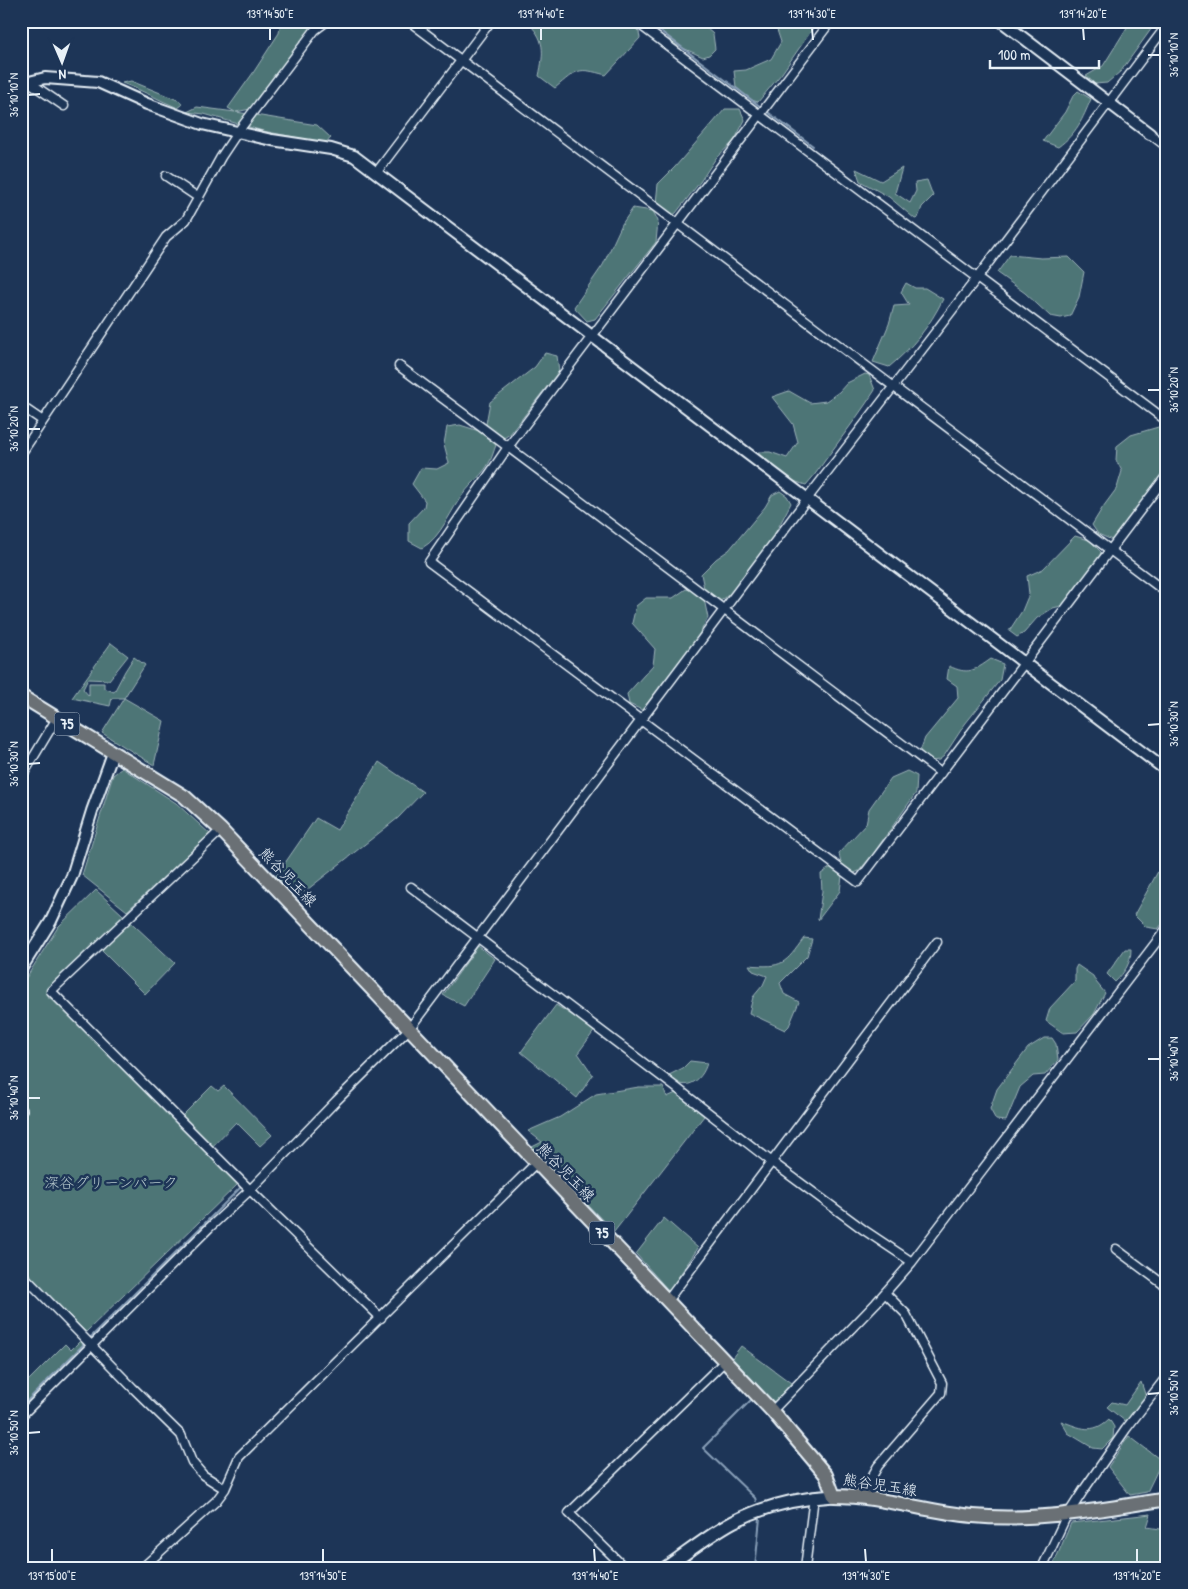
<svg xmlns="http://www.w3.org/2000/svg" width="1188" height="1589" font-family="'Patrick Hand','Klee One',sans-serif">
  <style>
    .green { fill: #4e7476; stroke: #9bb2b7 }
    .lines { fill: none; stroke-linecap: round; stroke-linejoin: round }
    .stream { stroke: #889fb8; stroke-width: 2 }
    .pedestrian-casing { stroke: #e8f1f8; stroke-width: 10 }
    .minor-casing { stroke: #e8f1f8; stroke-width: 11 }
    .tertiary-casing { stroke: #e8f1f8; stroke-width: 14 }
    .secondary-casing { stroke: #e8f1f8; stroke-width: 15 }
    .primary-casing { stroke: #e8f1f8; stroke-width: 16 }
    .pedestrian { stroke: #1d3557; stroke-width: 6 }
    .minor { stroke: #1d3557; stroke-width: 8 }
    .tertiary { stroke: #1d3557; stroke-width: 10 }
    .secondary { stroke: #1d3557; stroke-width: 11 }
    .primary { stroke: #6b7074; stroke-width: 12 }
    .ticks { fill: none; stroke: #e8f1f8; stroke-width: 2 }
    .labels { text-anchor: middle; stroke-width: 5; stroke-linejoin: round; paint-order: stroke }
    .shield { fill: #1d3557; stroke: #abb9c8; stroke-width: 1 }
    .shield-label { font-size: 14px; font-weight: bold; fill: #e8f1f8 }
    .street-label { font-size: 15px; fill: #e8f1f8; stroke: #1d3557 }
    .park-label { font-size: 15px; fill: #b2c5ca; stroke: #1d3557 }
    .neatline { fill: none; stroke: #e8f1f8; stroke-width: 2 }
    .ticks-label { font-size: 12px; text-anchor: middle; fill: #e8f1f8 }
  </style>
  <rect width="100%" height="100%" fill="#1d3557"/>
  <filter id="ink" filterUnits="userSpaceOnUse"><feTurbulence type="fractalNoise" baseFrequency=".02" numOctaves="2"/><feDisplacementMap in="SourceGraphic" scale="10" xChannelSelector="R" yChannelSelector="G"/><feConvolveMatrix kernelMatrix="1 2 1 2 8 2 1 2 1" color-interpolation-filters="sRGB"/></filter>
  <g filter="url(#ink)">
    <path class="green" d="M281,21H314L301,46L250,109L236,112L317,125L331,138L325,143L263,131L204,114L187,112L197,107L235,112L228,108L253,73L279,33Z
      M526,21H628L639,32L640,38L606,75C577,67 578,69 555,88L539,76C544,52 546,39 526,21Z
      M652,21H698L713,34L715,49L709,55L703,57L674,44Z
      M772,21H818L782,73L758,102L751,100L736,87L734,71L746,70L771,59L781,42L775,24Z
      M1131,21H1157L1121,71L1107,83L1095,84L1086,76L1103,66Z
      M131,81L180,101L182,105L178,108C159,100 142,90 122,83Z
      M1078,91L1091,99C1082,120 1077,133 1058,147L1043,141L1065,112L1073,96Z
      M725,109H740L745,120L734,141L716,158L700,182L676,213L669,218L656,203L658,184L675,167Z
      M902,168L895,193L910,203L916,191L915,182L927,180L933,196L922,207L918,218L915,219L889,197L860,181L856,169L881,181Z
      M633,208L653,211L658,221L656,242L595,319L587,321L574,307L603,265L622,224Z
      M1010,255L1041,258L1069,257L1084,272L1079,297L1070,316L1061,318L1050,316L1025,293L997,273Z
      M906,283L915,288H925L943,299C930,326 912,348 889,367L873,362L889,324L894,306L909,305L901,292Z
      M545,353L557,356L559,371L510,434L504,438H496L486,424L490,402L535,367Z
      M865,374L869,375L875,390C863,409 850,426 837,444C826,458 818,472 806,485C782,478 773,472 758,452H770L787,458L798,442L793,424L772,397L789,391L810,403L826,401L839,392L847,383Z
      M460,425L479,431L496,445C494,450 492,458 489,463C483,474 472,483 464,493C450,510 442,537 422,548L409,541V523L424,507L425,501L412,484L421,468L437,469L449,463L444,444L447,427Z
      M1165,425H1167V474L1160,484L1127,519L1120,534L1112,540L1098,534L1092,525L1103,507L1117,488L1122,471L1116,460L1117,446L1131,435Z
      M780,491L787,496L791,503C774,536 751,581 719,602L704,588L701,574L716,559L729,550L765,507L772,495Z
      M1075,536L1089,540L1101,552L1096,567L1065,605L1053,608L1037,618L1024,633L1017,637L1009,631L1022,611L1029,594L1027,576L1043,569Z
      M686,589L698,592L704,599L708,618L697,638L642,710L629,704L627,694L653,665L655,649L632,623L636,606L646,598H673Z
      M111,643L128,656L109,680L88,679L83,689L89,696V683H104V688L114,692L125,671L134,657L145,665L124,698L164,721L154,765L102,733L124,698H112L110,706L72,698Z
      M991,659L1003,664L1000,680L965,724L944,756L939,760L931,761L920,751L925,738L958,698L957,686L947,679L949,666C968,675 974,671 991,659Z
      M379,762L423,792L398,818L298,897L276,876L316,818L337,830Z
      M122,768L176,803L210,834L127,911L82,875L113,775Z
      M907,771L917,776L916,793L873,854L859,871L852,874L841,864L839,853L866,824L869,809L891,778Z
      M1167,828V918L1158,929L1146,927L1134,915L1161,866L1162,833Z
      M831,867L842,876L840,891L818,920L822,891L821,874Z
      M96,890L175,963L145,994L100,949L48,998H52L177,1121L212,1086L218,1091L224,1086L272,1135L260,1146L236,1122L207,1152L238,1184L86,1332L25,1271L21,1273V986L58,927Z
      M804,938L812,939L807,956L780,983L784,994L799,1002L789,1026L785,1030L749,1013L753,997L763,985L767,976L753,971L749,965C783,968 785,964 804,938Z
      M478,946L495,959L464,1006L443,995Z
      M1125,949H1131C1131,963 1125,972 1115,982L1107,974Z
      M1077,965L1093,976L1096,982L1105,993L1094,1014L1077,1032L1063,1033L1046,1021L1050,1008L1075,981V969Z
      M556,1005L595,1030L578,1053L593,1075L577,1098L521,1052Z
      M1044,1038H1052L1056,1044L1058,1060L1045,1075L1033,1076L1020,1087L1006,1121L996,1120L990,1109L997,1089L1028,1048Z
      M690,1061L707,1063C702,1082 683,1094 669,1075L683,1068Z
      M639,1087H663L667,1097L676,1093L704,1116L614,1232L532,1147L542,1142L528,1131L560,1117L596,1094Z
      M664,1218L698,1248L669,1291L636,1254Z
      M81,1340L89,1348L21,1416V1388L65,1344L71,1350Z
      M741,1346L791,1383L774,1403L732,1358Z
      M1141,1382L1146,1397L1131,1418L1125,1421L1107,1407L1112,1402L1125,1405Z
      M1109,1419L1114,1427L1113,1438L1102,1449L1093,1448L1068,1433L1061,1421C1081,1428 1092,1435 1109,1419Z
      M1129,1436L1162,1461L1147,1492L1130,1495L1108,1467Z
      M1151,1514L1147,1527L1167,1530V1568H1052L1071,1523Z"/>
    <g class="lines">
      <path class="stream" d="M647,21L761,107
        M765,110L813,146
        M88,1340L240,1188
        M751,1400L703,1448L755,1498L756,1501
        M21,1407L85,1343
        M755,1568L760,1518"/>
      <defs>
        <path id="pedestrian" d="M21,1110H23"/>
        <path id="minor" d="M409,21L1167,593
          M635,21L1167,421
          M831,21L508,447L429,562L858,882L1167,475
          M29,82L64,106
          M1150,134L1167,147
          M376,173L491,21
          M166,176L199,198
          M399,366C581,500 760,638 941,773
          M21,406L43,421
          M21,454L166,237L186,220L221,157L237,133L315,30L327,21
          M21,778L57,718
          M221,830L51,991L250,1190L381,1318
          M411,887L678,1089L772,1162L864,1230L912,1262
          M1116,1249L1167,1287
          M21,1273L133,1388L181,1435L192,1462L203,1475L225,1489
          M667,1301L937,942
          M772,1411L876,1303L912,1262L1167,928
          M21,1416L209,1228L250,1190L336,1101L409,1029L807,499L977,278L1167,25
          M869,1497L870,1480L878,1466L941,1393L942,1383L906,1314L885,1293
          M142,1568L216,1501L225,1489L239,1457L536,1163
          M625,1568L569,1513L725,1361
          M805,1568L814,1497
          M1042,1568L1065,1519L1083,1491L1126,1429L1167,1376"/>
        <path id="tertiary" d="M1001,21L1150,134
          M21,86L29,82L45,78L98,82L147,104L202,124L272,140L331,149L354,156L1167,771
          M21,969L51,921L72,876L92,811L113,753"/>
        <path id="secondary" d="M665,1568C687,1553 709,1535 733,1522C764,1506 799,1498 834,1496"/>
        <path id="primary" d="M21,696L184,796L221,830L772,1411L826,1475L834,1496C882,1496 926,1512 973,1516C1038,1522 1103,1509 1167,1499"/>
      </defs>
      <use href="#pedestrian" class="pedestrian-casing"/>
      <use href="#minor" class="minor-casing"/>
      <use href="#tertiary" class="tertiary-casing"/>
      <use href="#secondary" class="secondary-casing"/>
      <use href="#primary" class="primary-casing"/>
      <use href="#pedestrian" class="pedestrian"/>
      <use href="#minor" class="minor"/>
      <use href="#tertiary" class="tertiary"/>
      <use href="#secondary" class="secondary"/>
      <use href="#primary" class="primary"/>
    </g>
  </g>
  <path class="ticks" d="M270,28V40M541,28V40M812,28L813,40M1083,28L1084,40M1148,55H1160M28,95L40,94M1148,390H1160M28,429H40M1148,725L1160,724M28,764L40,763M1148,1059H1160M28,1098H40M1148,1394L1160,1393M28,1433L40,1432M52,1549V1562M323,1549V1562M594,1549L595,1562M865,1549L866,1562M1137,1549V1562"/>
  <g class="labels">
    <g class="shield">
      <rect x="54.5" y="712.5" width="25" height="23" rx="4"/>
      <rect x="589.5" y="1221.5" width="25" height="23" rx="4"/>
    </g>
    <g class="shield-label">
      <text x="67" y="729">75</text>
      <text x="602" y="1238">75</text>
    </g>
    <g class="street-label">
      <text transform="translate(288 877) rotate(46)" y="5">熊谷児玉線</text>
      <text transform="translate(566 1172) rotate(46)" y="5">熊谷児玉線</text>
      <text transform="translate(880 1485) rotate(9)" y="5">熊谷児玉線</text>
    </g>
    <g class="park-label">
      <text x="111" y="1188">深谷グリーンパーク</text>
    </g>
  </g>
  <rect width="1188" height="1589" fill="none" stroke="#1d3557" stroke-width="55"/>
  <g transform="translate(62 62) rotate(178)" stroke="#1d3557" stroke-width="4" paint-order="stroke">
  <path d="M0-4L9 19L0 12L-9 19Z" fill="#e8f1f8"/>
  <text y="-8" font-size="14" font-weight="bold" text-anchor="middle" fill="#e8f1f8">N</text>
  </g>
  <path d="M990 60v8h109v-8" fill="none" stroke="#e8f1f8" stroke-width="2.5"/>
  <text x="998" y="60" font-size="15" fill="#e8f1f8" stroke="#1d3557" stroke-width="4" paint-order="stroke">100 m</text>
  <rect x="28" y="28" width="1132" height="1534" class="neatline"/>
  <g class="ticks-label">
    <text x="270" y="18">139°14'50"E</text>
    <text x="541" y="18">139°14'40"E</text>
    <text x="812" y="18">139°14'30"E</text>
    <text x="1083" y="18">139°14'20"E</text>
    <text transform="translate(1174 55) rotate(-90)" y="4">36°10'10"N</text>
    <text transform="translate(14 95) rotate(-90)" y="4">36°10'10"N</text>
    <text transform="translate(1174 390) rotate(-90)" y="4">36°10'20"N</text>
    <text transform="translate(14 429) rotate(-90)" y="4">36°10'20"N</text>
    <text transform="translate(1174 724) rotate(-90)" y="4">36°10'30"N</text>
    <text transform="translate(14 764) rotate(-90)" y="4">36°10'30"N</text>
    <text transform="translate(1174 1059) rotate(-90)" y="4">36°10'40"N</text>
    <text transform="translate(14 1098) rotate(-90)" y="4">36°10'40"N</text>
    <text transform="translate(1174 1393) rotate(-90)" y="4">36°10'50"N</text>
    <text transform="translate(14 1433) rotate(-90)" y="4">36°10'50"N</text>
    <text x="52" y="1580">139°15'00"E</text>
    <text x="323" y="1580">139°14'50"E</text>
    <text x="595" y="1580">139°14'40"E</text>
    <text x="866" y="1580">139°14'30"E</text>
    <text x="1137" y="1580">139°14'20"E</text>
  </g>
</svg>
